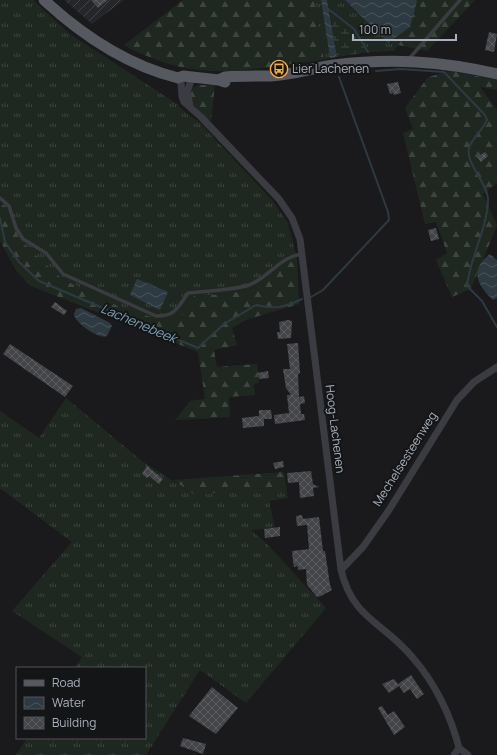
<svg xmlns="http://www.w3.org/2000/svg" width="497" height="755" font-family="Manrope,sans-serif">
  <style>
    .industrial { fill: url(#industrial-furrows) }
    .grass { fill: url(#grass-tufts) }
    .forest { fill: url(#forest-firs) }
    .wetland { fill: url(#wetland-marsh) }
    .water { fill: url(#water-waves) }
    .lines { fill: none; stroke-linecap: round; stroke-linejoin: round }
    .stream { stroke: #2e3a41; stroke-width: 2 }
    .building { fill: url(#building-cross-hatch) }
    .lane { stroke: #3a3c41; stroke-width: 3.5 }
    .street { stroke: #3a3c41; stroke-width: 7 }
    .primary { stroke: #565960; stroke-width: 11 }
    .labels { text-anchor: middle; stroke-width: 4; stroke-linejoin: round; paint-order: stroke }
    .poi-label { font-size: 12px; fill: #abb1bc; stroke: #141517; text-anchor: start }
    .street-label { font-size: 12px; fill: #abb1bc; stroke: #141517 }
    .water-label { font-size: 13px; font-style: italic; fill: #81a1b8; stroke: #141517 }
  </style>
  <defs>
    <pattern id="industrial-furrows" width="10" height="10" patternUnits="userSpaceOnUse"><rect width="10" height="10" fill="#252629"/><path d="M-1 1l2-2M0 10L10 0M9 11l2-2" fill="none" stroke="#424346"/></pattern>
    <pattern id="grass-tufts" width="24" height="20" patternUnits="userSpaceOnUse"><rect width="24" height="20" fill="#1f2820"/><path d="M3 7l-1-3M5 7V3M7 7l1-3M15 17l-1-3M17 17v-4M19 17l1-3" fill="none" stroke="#3d453e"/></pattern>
    <pattern id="forest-firs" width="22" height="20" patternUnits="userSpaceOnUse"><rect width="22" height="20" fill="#1f2820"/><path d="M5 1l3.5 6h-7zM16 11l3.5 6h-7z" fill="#3d453e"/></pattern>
    <pattern id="wetland-marsh" width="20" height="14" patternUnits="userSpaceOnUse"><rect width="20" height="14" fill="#1f2820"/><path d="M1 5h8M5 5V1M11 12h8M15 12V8" fill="none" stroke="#3d453e"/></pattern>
    <pattern id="water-waves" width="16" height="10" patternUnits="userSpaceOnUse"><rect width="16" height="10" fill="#2e3a41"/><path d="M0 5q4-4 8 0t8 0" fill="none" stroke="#4a545a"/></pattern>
    <pattern id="building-cross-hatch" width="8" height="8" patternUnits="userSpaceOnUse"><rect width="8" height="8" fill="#444549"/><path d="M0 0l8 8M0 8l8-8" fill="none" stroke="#5c5d61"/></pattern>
  </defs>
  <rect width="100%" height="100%" fill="#1a1a1c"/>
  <path class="industrial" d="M64,0H124L92,24Z"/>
  <path class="grass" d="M0,0H33L70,34L177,104L187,114L198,121L272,200L288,223L297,259L280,266L254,288L229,294L194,296L177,325L126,310L62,279L18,240L9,208L0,203Z
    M314,0H321L330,58L324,60Z
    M327,0H345L388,43L398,45L394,51L368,52C361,34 344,21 329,9Z
    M66,398L143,462L195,495L286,486L288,498L269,501L275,528L251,530L267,544L326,608L246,703L200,670L146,755H16L27,738H145V668H75L82,657L12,611L72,542L1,489L0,490V411L39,438Z"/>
  <path class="forest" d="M183,0H314L324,60C261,66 214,83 152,58C142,54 133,51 124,45Z
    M416,0H475L427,51L388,43L410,27Z
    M450,71L497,80V90L480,87L497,110V183L483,194L497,225L471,289L452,297L436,260L447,253L436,222L425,224L403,133L413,129L405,108L428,77Z
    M199,85H215L211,121C198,114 192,106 190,92L194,87Z
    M0,203L9,208L19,240L62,279L126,310L177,324L194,296L229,294L254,288L280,266L297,259L299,304L246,320L232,328L237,345L214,350L217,367L257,364L259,383L254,384L255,395L229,397L230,417L175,420L190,401L205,399L198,352L31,286L17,272L0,241Z
    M284,472L286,486L195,495L173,480Z"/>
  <path class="wetland" d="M329,9L354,29L368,52L337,57Z"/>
  <path class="water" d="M321,0H327L337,57L330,58Z
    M345,0H416L417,1L410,27L388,43Z
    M490,254L497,260V298L493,300C477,285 469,270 490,254Z
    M137,279L168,292L160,310L130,295Z
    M81,308L110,323L112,326L107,336C99,340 74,322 74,314L76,309Z"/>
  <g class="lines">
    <path class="stream" d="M327,8L354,29L368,52
      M376,71L401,69L444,72L485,115L487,120C483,130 471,139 469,148C465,163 488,183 488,200C487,230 470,257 467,286L482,301L497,327
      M0,218L5,242L19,262L39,281L198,348L224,324L256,305C276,309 284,308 302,299
      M311,297L323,290L389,220L388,212L339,77"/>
  </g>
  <path class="building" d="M91,0H108L98,8Z
    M489,32L497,34L494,52L485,50Z
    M398,82L401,93L394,95L393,93L390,94L387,84Z
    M485,152L488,156L481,162L477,157Z
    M436,228L439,239L431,241L428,230Z
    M55,302L67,311L64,315L51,307Z
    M288,320L292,321L291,338L278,339L277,332H280L279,322Z
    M298,343L300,373L298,374L299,397L304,396L305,403L300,404L301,414H304L305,420L275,424L274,415L289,413L287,395H291L286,388L283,369H290L287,344Z
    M10,344L73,386L65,397L3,354Z
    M268,371L269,378L259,379L258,373Z
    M259,410H271L272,419H264V426L243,428L242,418L259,416Z
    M283,461L284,467L275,469L273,463Z
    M147,466L163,479L159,484L149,476L147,478L142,474Z
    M311,471L313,484L319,487L313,488L314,496L300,498L299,482L288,483L287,473Z
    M302,515L303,519L319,517L323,551H325L330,585L332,590L321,596L317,597L307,585L306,569L298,570V566L294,567L293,561L292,551L309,549L307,525L297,526L296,516Z
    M280,527V536L265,538L264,529Z
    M411,675L424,694L417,699L410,689L404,693L399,686L389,693L382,684L394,679L398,684Z
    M212,687L238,708L216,734L189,716Z
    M382,706L388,715L394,711L405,727L394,735L378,708Z
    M183,738L206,744L203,754L180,746Z"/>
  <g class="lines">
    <path class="lane" d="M408,60L460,0
      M0,198L9,206L16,228L23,239L46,253L63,274L156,316C175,317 178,307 188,293C205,291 234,290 249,285C270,277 279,257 302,254"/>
    <path class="street" d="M183,76L181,82L182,97L184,102L201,117L279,199L292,218L300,239L341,570C353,620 384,622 413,658C435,683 451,716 459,748L454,755
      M190,106L187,92L192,78
      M341,570L363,547L389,510L457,400L474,382L497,367
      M459,748L468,755"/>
    <path class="primary" d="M44,0C83,36 126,65 178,78L183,76L219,80L225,82
      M219,80L225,77C240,76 256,76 271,76C292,75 313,68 334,65C391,58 441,61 497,74"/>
  </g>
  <defs>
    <symbol id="bus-ring" viewBox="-11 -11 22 22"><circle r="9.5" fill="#141517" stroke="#fbaf33" stroke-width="1.5"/><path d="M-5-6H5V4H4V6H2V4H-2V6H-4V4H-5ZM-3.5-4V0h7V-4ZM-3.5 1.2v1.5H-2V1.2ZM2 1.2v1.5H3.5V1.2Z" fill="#fbaf33"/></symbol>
  </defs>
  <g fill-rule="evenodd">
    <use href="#bus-ring" x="269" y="59" width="20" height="20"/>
  </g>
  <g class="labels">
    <g class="poi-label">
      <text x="292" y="73">Lier Lachenen</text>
    </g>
    <g class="street-label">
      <text transform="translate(335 429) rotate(83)" y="4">Hoog-Lachenen</text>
      <text transform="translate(405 459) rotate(-58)" y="4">Mechelsesteenweg</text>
    </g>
    <g class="water-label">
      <text transform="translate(139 323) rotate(23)" y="5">Lachenebeek</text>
    </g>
  </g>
  <rect x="16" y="667" width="130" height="72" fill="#141517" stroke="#505359"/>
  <rect x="24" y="680" width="20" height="6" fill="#565960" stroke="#505359"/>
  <text x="52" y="687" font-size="12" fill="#abb1bc">Road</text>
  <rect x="24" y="697" width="20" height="12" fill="url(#water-waves)" stroke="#505359"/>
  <text x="52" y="707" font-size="12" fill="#abb1bc">Water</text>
  <rect x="24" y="717" width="20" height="12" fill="url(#building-cross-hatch)" stroke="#505359"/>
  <text x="52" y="727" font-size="12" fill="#abb1bc">Building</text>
  <path d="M353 34v6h103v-6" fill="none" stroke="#abb1bc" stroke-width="2"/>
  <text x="359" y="34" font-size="12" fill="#abb1bc" stroke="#141517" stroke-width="3" paint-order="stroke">100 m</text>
</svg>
